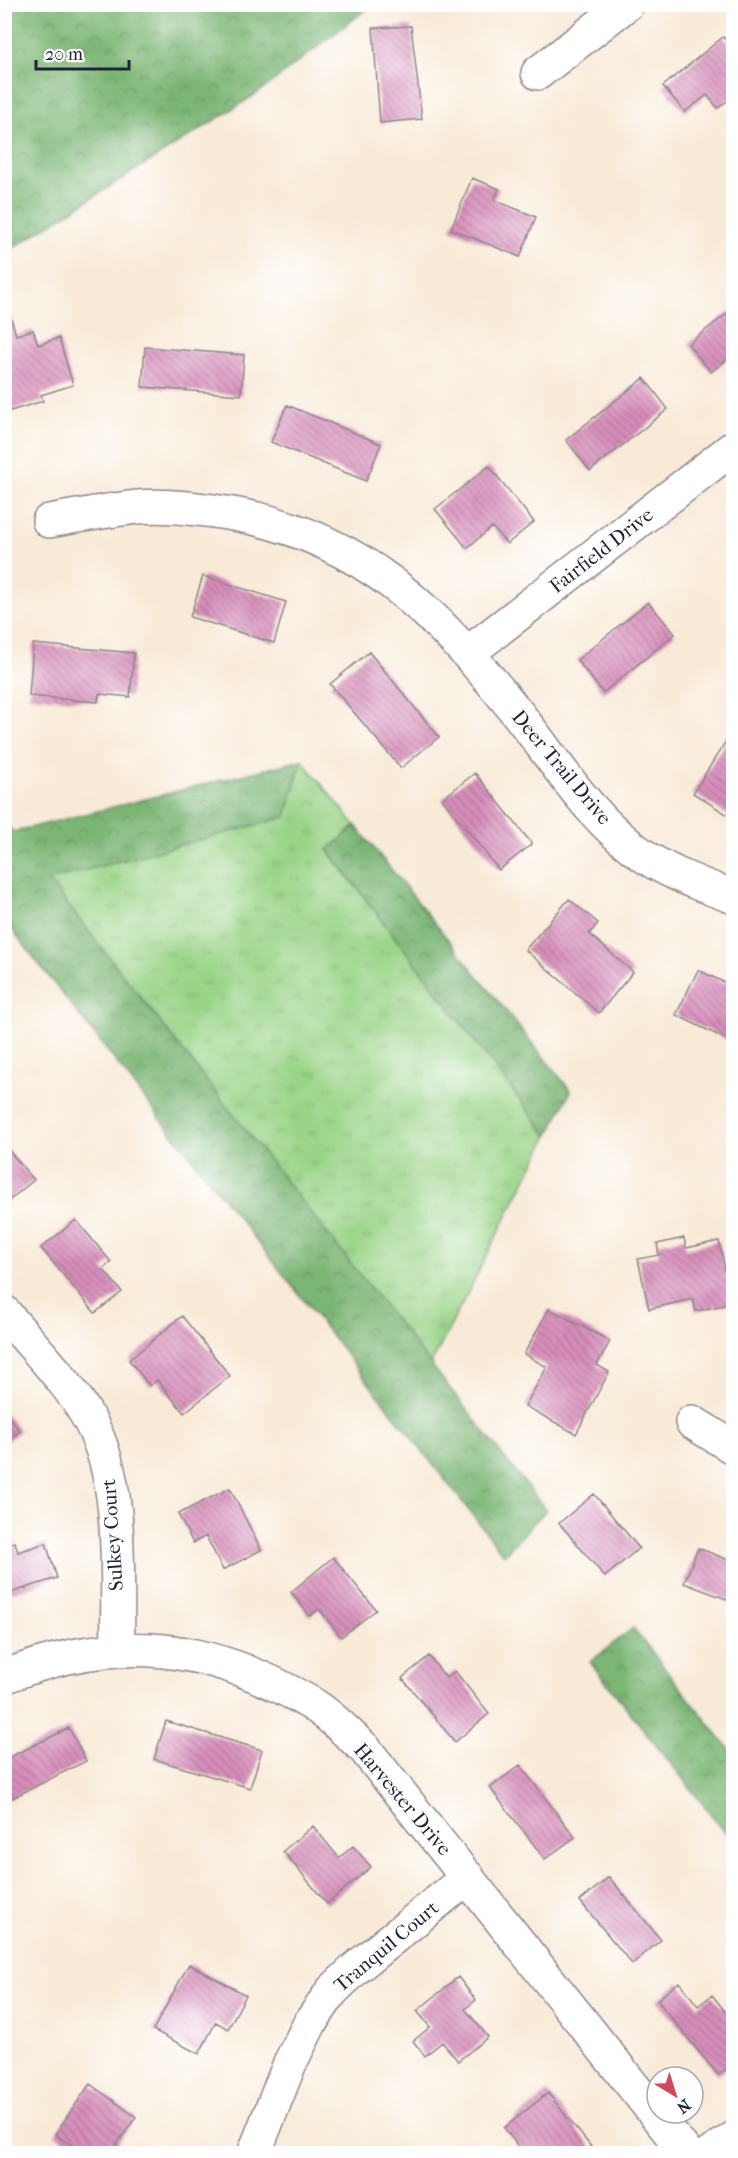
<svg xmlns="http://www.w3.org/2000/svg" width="738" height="2158" font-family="'IM FELL French Canon',serif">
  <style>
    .grass { fill: url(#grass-tufts); stroke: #5e7b61; stroke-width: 1.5 }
    .forest { fill: url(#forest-crowns); stroke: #4e6c58; stroke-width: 1.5 }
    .building { fill: url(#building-back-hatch) }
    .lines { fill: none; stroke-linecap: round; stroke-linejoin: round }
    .minor-casing { stroke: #8d8689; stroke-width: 36 }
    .minor { stroke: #fff; stroke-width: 33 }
    .labels { text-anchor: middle; stroke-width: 4.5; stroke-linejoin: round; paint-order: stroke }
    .street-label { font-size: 20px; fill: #22223b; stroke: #fff }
  </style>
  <defs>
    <pattern id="grass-tufts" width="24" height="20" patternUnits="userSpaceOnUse" patternTransform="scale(1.5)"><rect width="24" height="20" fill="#9ad487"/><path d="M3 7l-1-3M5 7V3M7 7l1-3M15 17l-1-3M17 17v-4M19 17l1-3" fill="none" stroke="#84b675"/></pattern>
    <pattern id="forest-crowns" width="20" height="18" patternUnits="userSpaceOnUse" patternTransform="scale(1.5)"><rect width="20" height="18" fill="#7bb674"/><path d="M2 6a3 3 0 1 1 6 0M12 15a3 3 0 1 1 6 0" fill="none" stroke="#649460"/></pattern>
    <pattern id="building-back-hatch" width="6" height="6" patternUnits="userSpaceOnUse" patternTransform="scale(1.5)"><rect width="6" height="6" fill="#d78dba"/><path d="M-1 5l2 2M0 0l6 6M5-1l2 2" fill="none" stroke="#ae7398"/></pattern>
  </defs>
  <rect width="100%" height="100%" fill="#fff"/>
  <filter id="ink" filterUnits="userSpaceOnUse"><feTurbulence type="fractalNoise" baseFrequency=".0167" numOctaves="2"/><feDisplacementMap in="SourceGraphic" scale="12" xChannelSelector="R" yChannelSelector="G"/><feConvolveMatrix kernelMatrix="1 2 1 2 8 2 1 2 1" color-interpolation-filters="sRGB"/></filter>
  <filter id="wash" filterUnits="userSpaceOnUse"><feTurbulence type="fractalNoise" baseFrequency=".008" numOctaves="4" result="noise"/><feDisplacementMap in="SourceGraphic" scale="24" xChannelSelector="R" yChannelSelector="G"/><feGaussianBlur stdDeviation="1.35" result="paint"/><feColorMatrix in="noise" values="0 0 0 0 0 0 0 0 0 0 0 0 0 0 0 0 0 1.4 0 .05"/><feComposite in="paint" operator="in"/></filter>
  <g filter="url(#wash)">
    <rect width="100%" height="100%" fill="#f8ead7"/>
    <path class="grass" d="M302,760L356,826L328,850L548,1136L430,1366L48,880L286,817Z"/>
    <path class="forest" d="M5,4H372V5L258,93L5,253Z
      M302,760L286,817L48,880L546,1510L504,1555L5,921V822L13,832Z
      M356,826L571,1091L548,1136L328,850Z
      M633,1628L733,1754V1842L590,1662Z"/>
    <g id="blocks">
      <path class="building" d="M411,26L422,119L380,123L373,28Z
        M723,37L734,49V95L718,108L707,95L685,112L663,86Z
        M472,178L499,189L494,200L536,217L520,257L451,229Z
        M734,308V354L711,372L688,344Z
        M11,318L16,335L33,330L38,345L59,338L73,385L41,395L43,401L4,413V320Z
        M145,347L244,355L241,395L142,387Z
        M644,378L668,409L590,471L566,440Z
        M287,405L381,444L366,481L271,442Z
        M489,466L534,522L507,544L492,527L467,548L435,509Z
        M734,537V549L728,541Z
        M203,576L286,602L274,643L190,617Z
        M648,602L675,634L603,693L577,660Z
        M33,644L134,653L130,697L99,694L98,702L29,696Z
        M369,652L439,737L401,768L330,684Z
        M731,733L734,735V819L693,793Z
        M475,773L532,844L499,870L442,799Z
        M569,899L598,923L589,934L633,972L599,1013L525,950Z
        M698,970L734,987V1043L676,1015Z
        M4,1145L34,1180L6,1203L4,1201Z
        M76,1220L111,1262L103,1269L122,1292L95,1313L41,1248Z
        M684,1238L686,1248L719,1241L725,1270L734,1268V1303L696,1311L693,1299L649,1309L638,1259L659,1255L657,1244Z
        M549,1309L610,1341L597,1365L609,1372L576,1434L525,1406L547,1367L524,1354Z
        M182,1316L230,1376L184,1413L157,1380L150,1386L129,1360Z
        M4,1412L20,1431L4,1443Z
        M230,1488L261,1550L223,1570L206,1536L193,1543L178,1514Z
        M594,1494L639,1548L605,1577L559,1523Z
        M15,1542L18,1552L46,1543L57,1578L4,1595V1545Z
        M698,1548L734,1562V1602L684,1583Z
        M333,1557L376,1610L341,1637L319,1609L310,1616L291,1592Z
        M429,1656L446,1678L455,1671L489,1714L455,1742L402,1678Z
        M166,1721L262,1750L250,1788L154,1759Z
        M69,1728L86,1761L8,1800L4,1793V1760Z
        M520,1765L575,1837L545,1859L490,1788Z
        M313,1826L339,1858L353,1846L371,1867L327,1904L283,1851Z
        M609,1877L661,1940L632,1964L580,1901Z
        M189,1964L246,1995L228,2029L216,2022L199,2054L153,2030Z
        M458,1977L476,2000L465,2009L488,2037L458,2061L442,2042L425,2056L413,2041L430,2027L417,2011Z
        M679,1982L698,2006L712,1995L734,2022V2063L718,2075L657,2000Z
        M90,2084L136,2117L110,2154H76L78,2150L55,2134Z
        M548,2093L592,2148L586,2154H524L504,2128Z"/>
    </g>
  </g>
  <g filter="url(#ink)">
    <use href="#blocks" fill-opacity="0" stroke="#8d8689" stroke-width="1.5"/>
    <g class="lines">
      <defs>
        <path id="minor" d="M538,73L627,4
          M49,521C79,516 108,510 138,507C168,504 203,509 233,514C364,537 438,614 518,714C557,763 593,823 647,858C674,875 704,886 734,897
          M468,653L734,447
          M4,1312C33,1347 70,1383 91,1423C125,1488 116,1576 118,1648
          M692,1422L734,1448
          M4,1677C116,1632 209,1643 312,1704C331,1715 348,1734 364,1748L687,2154
          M254,2154L290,2063L310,2023L332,1991L356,1968L468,1877
          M710,2154L734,2138"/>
      </defs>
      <use href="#minor" class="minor-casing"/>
      <use href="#minor" class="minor"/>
    </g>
  </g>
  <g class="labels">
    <g class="street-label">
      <text transform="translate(601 550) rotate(-38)" y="7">Fairfield Drive</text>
      <text transform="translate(562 767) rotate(50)" y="7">Deer Trail Drive</text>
      <text transform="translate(112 1535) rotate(-94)" y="7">Sulkey Court</text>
      <text transform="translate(403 1799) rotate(50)" y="7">Harvester Drive</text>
      <text transform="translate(386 1946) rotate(-40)" y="7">Tranquil Court</text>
    </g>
  </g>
  <rect width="738" height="2158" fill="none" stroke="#fff" stroke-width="24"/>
  <g transform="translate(675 2095) rotate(142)"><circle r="28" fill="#ffffff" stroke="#a7a7b1" stroke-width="1.5"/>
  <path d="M0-4.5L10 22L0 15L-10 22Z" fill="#d1495b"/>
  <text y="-9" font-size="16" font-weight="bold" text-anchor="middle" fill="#22223b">N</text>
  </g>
  <path d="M36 60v9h93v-9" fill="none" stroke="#22223b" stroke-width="3"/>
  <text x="45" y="60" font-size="18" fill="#22223b" stroke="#ffffff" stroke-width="4.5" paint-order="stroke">20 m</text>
</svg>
